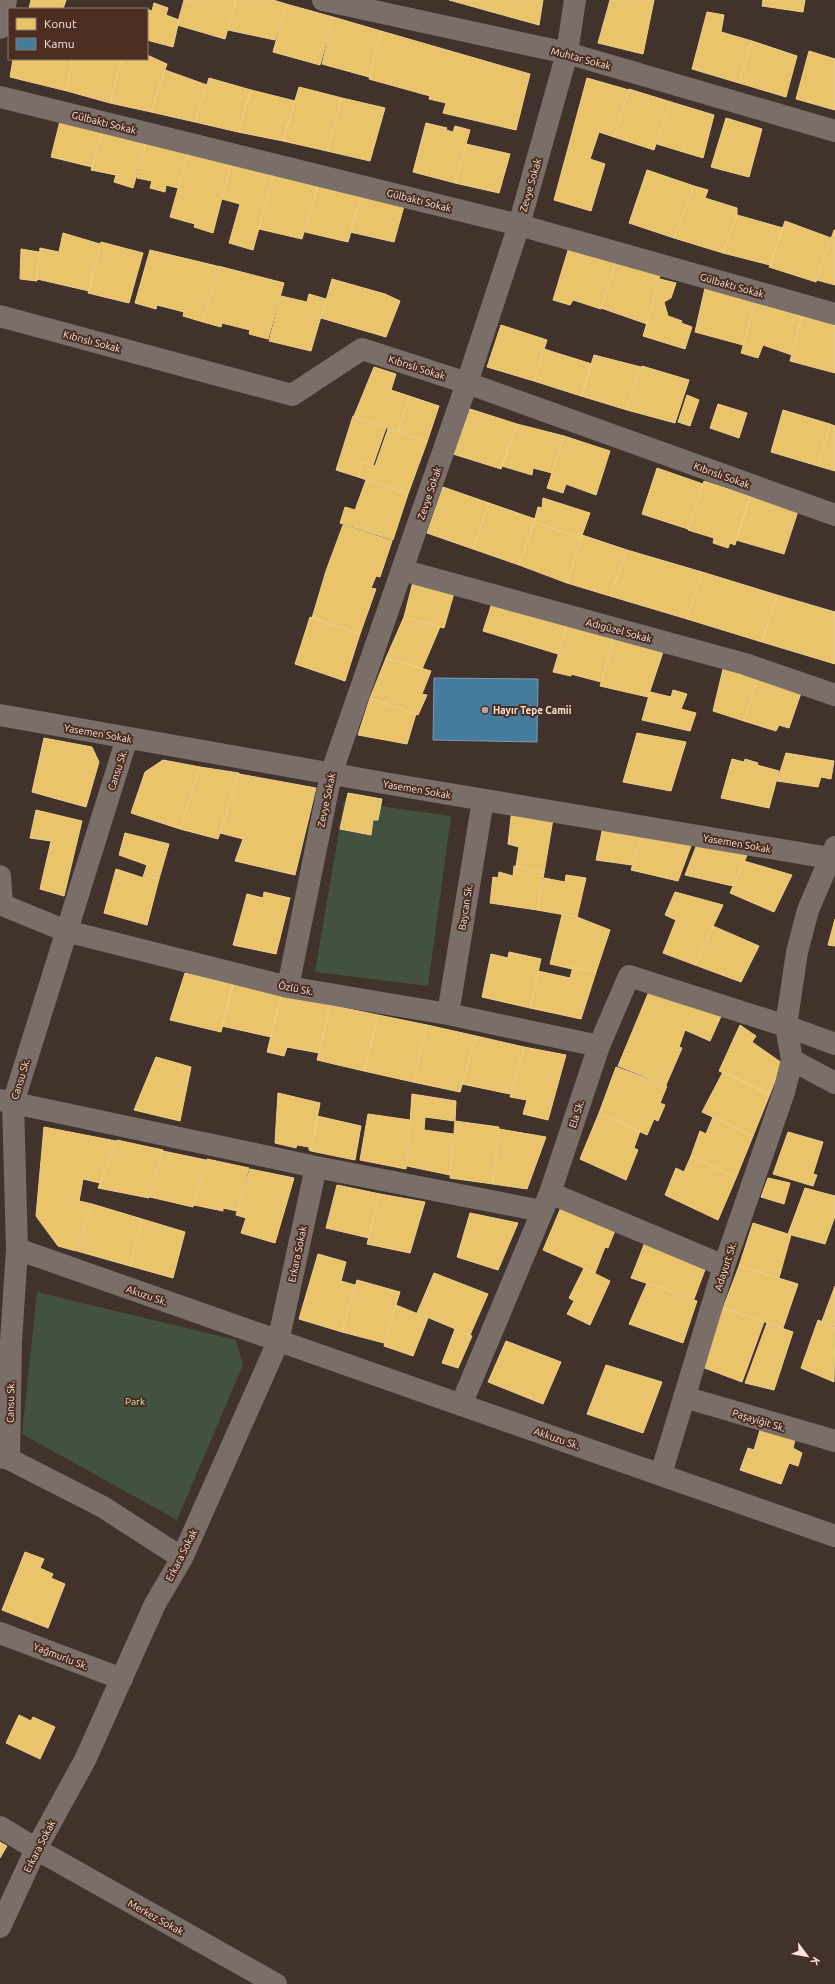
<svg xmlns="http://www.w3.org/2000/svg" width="835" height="1984" font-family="Ubuntu,sans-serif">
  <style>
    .green { fill: #42523f }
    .homes { fill: #e9c46a; stroke: #eece8c }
    .public { fill: #457b9d; stroke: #7b9bb0 }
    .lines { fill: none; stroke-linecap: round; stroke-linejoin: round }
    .minor { stroke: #7a6e69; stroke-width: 22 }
    .poi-dot { fill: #b8a69e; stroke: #4b2e21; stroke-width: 1.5 }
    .labels { text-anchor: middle; stroke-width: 4; stroke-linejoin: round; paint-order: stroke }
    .street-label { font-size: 10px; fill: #f8e5dc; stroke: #4b2e21 }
    .poi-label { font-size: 10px; font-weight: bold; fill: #f8e5dc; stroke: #4b2e21; text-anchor: start }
    .park-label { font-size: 10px; fill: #bbedb9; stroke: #4b2e21 }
  </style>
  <rect width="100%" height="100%" fill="#41322b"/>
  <path class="green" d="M344,801L451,816L428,986L315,972Z
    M37,1292L236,1340L243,1365L177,1520L22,1434Z"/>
  <path class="homes" d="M31,0H66L63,9H29Z
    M184,0H236L225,39L177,25Z
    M236,0H273L286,4L275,40L228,30Z
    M449,0H543L539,25Z
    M610,0H654L643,54L598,43Z
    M763,0H805L803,12L762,6Z
    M154,3L168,8L166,15L179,20L173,47L147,40V9L152,11Z
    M286,4L333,17L320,65L273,52Z
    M707,12L724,15L721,32L752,41L739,83L692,69Z
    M333,17L381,31L369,77L322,64Z
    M381,31L530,74L516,130L443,113L446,103L429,99L430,96L369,79Z
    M752,41L797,56L786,97L739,83Z
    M809,51L835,59V110L796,99Z
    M147,55L167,64L151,112L110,103L122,59H147Z
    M13,59H72L67,91L10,77Z
    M72,59H122L110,103L67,91Z
    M165,70L207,85L195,122L151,112Z
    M209,78L251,90L238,132L195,122Z
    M587,78L629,90L614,137L599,132L590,159L605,164L591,211L554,200Z
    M299,87L342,98L327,151L283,141Z
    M629,89L671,102L654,150L614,137Z
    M251,90L295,101L283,141L238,132Z
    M342,98L385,108L370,161L327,151Z
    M671,102L714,115L703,158L657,144Z
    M726,118L762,129L749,177L711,167Z
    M60,121L102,131L92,167L51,157Z
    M426,123L447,128L446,130L453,132L455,126L470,130L455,183L413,172Z
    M102,131L146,142L133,188L114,182L116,175L91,170Z
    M146,142L188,153L178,188L166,185L165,192L150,188L152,181L137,178Z
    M466,144L510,154L499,193L455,183Z
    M188,153L231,163L213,233L194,227L195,224L170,217Z
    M231,163L274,174L253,250L229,243L240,204L222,199Z
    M647,170L694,186L674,238L629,223Z
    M274,174L318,185L302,239L259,229Z
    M318,185L361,196L348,242L305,232Z
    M694,186L708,190L705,198L737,208V215L723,253L674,238Z
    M361,196L404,206L394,242L350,232Z
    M737,215L783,228L770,265L723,253Z
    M785,221L831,238L816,282L769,267Z
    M834,230H835V285L817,280Z
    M63,233L100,244L89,291L37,279L40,248L59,252Z
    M101,242L143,253L129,303L88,293Z
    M569,247L616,261L601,309L573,300L570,305L553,300Z
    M21,249L39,252L37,281L20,279Z
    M150,250L217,266L203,322L183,316L184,312L157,305L156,309L135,303Z
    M616,261L660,276L647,324L601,308Z
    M218,266L284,283L268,339L249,334L250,330L222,323L221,327L203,322Z
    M332,279L385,294L400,301L386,337L321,318Z
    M660,279L676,283L671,298L664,302L668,316L682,321L681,323L692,327L685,349L643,336Z
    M705,288L755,303L743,345L695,332Z
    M309,294L326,299L311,351L269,341L281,296L307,302Z
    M755,303L802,316L792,355L763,345L758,358L741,353Z
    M802,316L835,325V373L790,361Z
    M501,325L547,340L534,381L487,367Z
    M544,349L592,364L581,396L534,381Z
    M594,355L641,367L627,410L581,396Z
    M642,366L689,380L675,423L627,410Z
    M374,367L396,374L391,390L409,396L398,432L354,416Z
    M687,395L699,400L690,426L678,422Z
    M409,396L439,406L427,442L398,432Z
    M718,404L747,413L739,438L710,428Z
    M470,409L517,424L501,469L453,454Z
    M783,410L830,424L818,466L771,452Z
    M353,416L386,428L373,465L362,462L358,477L336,470Z
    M517,424L564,436L552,473L533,468L532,475L502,466Z
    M830,424L835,426V471L818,466Z
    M388,429L427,442L408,494L358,477L362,462L375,466Z
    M564,436L610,451L596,495L566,484L563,493L547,488Z
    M657,468L703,484L688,529L642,514Z
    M366,480L408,494L393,540L340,523L345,507L355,510Z
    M704,481L750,496L735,545L730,543L728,548L713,543L714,538L688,530Z
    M443,487L489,503L473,549L427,533Z
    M750,496L798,511L784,554L736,540Z
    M543,498L590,513L581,538L534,522L538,507L542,508Z
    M489,503L535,519L519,565L473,549Z
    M534,522L581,538L567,583L519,565Z
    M343,525L392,541L380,577L376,576L371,588L376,589L360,634L312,618L326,571Z
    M582,535L627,550L610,596L567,583Z
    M627,550L702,572L687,619L610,596Z
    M702,572L777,595L762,642L687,619Z
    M415,574L456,586L444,628L404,617Z
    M777,595L835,612V664L762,642Z
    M494,597L569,619L558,654L483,631Z
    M310,617L360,634L345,681L295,664Z
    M404,617L440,627L422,669L386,658Z
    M569,619L616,633L601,682L571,674V676L553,672Z
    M616,634L664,649L648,697L600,686Z
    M386,658L431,671L422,694L427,695L418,715L370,698Z
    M724,665L758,676L744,721L713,711Z
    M758,676L802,690L789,728L779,725L776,731L744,721Z
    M673,690L687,694L681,709L696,713L690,731L642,720L650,692L671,697Z
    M370,698L416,714L407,744L358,735Z
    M637,733L686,742L671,791L623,782Z
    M44,738L92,747L99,762L86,807L32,792Z
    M786,753L834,761L831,779L821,777L818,787L777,781Z
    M732,759L744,762L745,759L758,763L757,765L779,771L769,808L721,798Z
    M163,760L200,767L180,829L131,813L145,772Z
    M200,767L239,773L218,839L180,829Z
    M239,774L316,788L295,875L235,861L243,839L220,833Z
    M348,793L382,799L378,820H373L371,835L340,829Z
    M512,809L554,813L544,873L516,866L519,847L508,844Z
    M36,810L82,821L64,896L40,889L51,841L30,838Z
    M604,822L644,830L632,865L596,860Z
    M644,830L694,838L678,881L631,870Z
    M125,833L169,844L159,879L146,875L143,877L147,865L119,855Z
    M699,839L750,849L733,886L685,875Z
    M744,861L792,875L774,912L730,893Z
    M514,866L544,873L537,910L490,903L493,877L498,878L499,872L513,876Z
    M116,869L144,878L146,875L159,879L147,925L104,913Z
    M566,875L586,878L577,917L537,910L544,878L565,882Z
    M264,892L290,898L276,954L233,945L247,894L263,898Z
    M675,892L723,905L695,965L663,953L676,920L665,915Z
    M562,915L577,917L610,930L596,972L573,967L572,969L550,964Z
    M835,919V946L828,945Z
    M713,926L759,946L741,982L695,965Z
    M509,952L541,959L530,1008L482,997L491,954L508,958Z
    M573,967L596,972L581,1019L530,1008L538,971L570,978Z
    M185,973L233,984L221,1032L170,1020Z
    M233,984L281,995L271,1037L222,1026Z
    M650,989L722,1014L710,1041L685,1030L679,1047L682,1048L666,1085L618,1066Z
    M281,995L330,1005L319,1053L287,1047L284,1056L267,1052Z
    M330,1005L378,1015L364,1071L317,1060Z
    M378,1015L427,1025L413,1082L364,1071Z
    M427,1025L476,1036L460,1092L413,1082Z
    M740,1025L756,1036L752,1042L782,1063L770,1094L719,1071Z
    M476,1036L524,1047L510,1094L462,1084Z
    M524,1047L566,1055L548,1120L523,1114L527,1100L510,1097Z
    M156,1057L191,1067L180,1121L134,1110Z
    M616,1067L667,1086L660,1103L665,1105L658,1121L654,1119L647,1135L599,1113Z
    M723,1072L770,1094L753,1136L702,1112Z
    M278,1093L320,1103L311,1151L309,1150V1147L297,1145L296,1148L275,1143Z
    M412,1094L456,1101L455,1121L425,1117L424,1130L453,1134L450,1175L407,1166Z
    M599,1113L640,1131L634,1148L638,1150L626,1180L580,1159Z
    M368,1114L410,1120L406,1169L360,1160Z
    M317,1116L361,1126L355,1160L311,1151Z
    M713,1117L753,1136L736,1178L691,1156L700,1131L706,1134Z
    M455,1121L499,1127L493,1184L450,1178Z
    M44,1127L116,1141L100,1183L83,1179L79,1201L92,1204L76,1251L58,1246L36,1216Z
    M499,1129L546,1137L527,1189L493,1184Z
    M788,1132L823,1142L813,1174L817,1175L813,1186L773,1174Z
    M117,1140L163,1150L149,1198L98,1188Z
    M163,1151L206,1160L193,1207L150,1197Z
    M691,1156L736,1178L718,1220L665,1195L676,1168L684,1172Z
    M207,1159L249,1168L237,1211L223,1208V1211L194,1205Z
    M250,1169L294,1178L275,1243L241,1233L246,1218L236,1215Z
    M768,1178L790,1183L784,1204L761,1197Z
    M337,1185L380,1194L369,1238L326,1228Z
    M805,1188L835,1196V1216L825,1244L788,1234Z
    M380,1194L425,1202L410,1253L367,1244Z
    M92,1204L142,1219L130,1266L77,1251Z
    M562,1205L616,1228L608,1248L605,1247L595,1273L543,1250Z
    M470,1213L518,1223L498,1270L457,1257Z
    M142,1219L185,1232L173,1278L130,1266Z
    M753,1223L791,1235L779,1278L739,1266Z
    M645,1242L706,1267L694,1299L631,1278Z
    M318,1254L346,1262L341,1281L355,1285L342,1332L299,1319Z
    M739,1266L798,1284L783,1328L723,1308Z
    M584,1268L610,1281L590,1325L567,1314L574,1301L569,1298Z
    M434,1273L488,1294L470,1335L417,1313Z
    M357,1280L400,1292L384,1343L342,1332Z
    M647,1283L697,1301L683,1343L629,1324Z
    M835,1286V1326L822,1321Z
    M396,1305L428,1318L413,1356L384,1346Z
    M723,1308L764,1322L742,1382L702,1367Z
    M818,1320L835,1327L834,1382L801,1368Z
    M767,1323L793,1332L774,1390L745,1383Z
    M455,1329L472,1336L458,1368L442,1363Z
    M506,1341L561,1362L543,1404L488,1382Z
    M606,1365L662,1382L643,1433L587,1414Z
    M762,1423L796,1436L793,1448L802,1453L798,1466L789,1463L781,1484L740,1470L748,1448L754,1450Z
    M25,1552L44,1559L40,1568L53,1574L51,1578L65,1584L48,1628L2,1610Z
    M19,1715L31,1721L33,1717L55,1727L40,1759L6,1743Z
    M0,1842L7,1846L0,1858Z"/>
  <path class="public" d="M434,678L538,679L537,742L433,740Z"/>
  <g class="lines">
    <path class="minor" d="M323,0L567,53L835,131
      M0,28L6,0
      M0,97L519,225L835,314
      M0,316L292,395L362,349L467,383L835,515
      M402,570L745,664L835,695
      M0,715L384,783L835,859
      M0,876L2,905
      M0,904L66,931L288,987L448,1014L599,1046
      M288,987L331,774L467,383L519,225L567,53L575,0
      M448,1014L483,800
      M792,1060L835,1083
      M0,1100L316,1167L542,1211
      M550,1193L724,1266
      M17,1249L835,1536
      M684,1397L835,1441
      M461,1405L550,1193L599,1046L629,976L786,1026L835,1044
      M0,1457L9,1459L103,1507L182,1558
      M9,1459L11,1342L17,1249L13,1103L127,738
      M661,1474L724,1266L784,1092L792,1060L786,1026L797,952L808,910L835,847
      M0,1633L122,1679
      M0,1827L36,1849L276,1984
      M0,1927L36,1849L85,1760L155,1604L182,1558L278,1342L316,1167"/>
  </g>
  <circle class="poi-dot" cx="485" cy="710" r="4"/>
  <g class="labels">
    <g class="street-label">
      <text transform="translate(581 58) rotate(15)" y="4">Muhtar Sokak</text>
      <text transform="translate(104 122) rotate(14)" y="4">Gülbaktı Sokak</text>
      <text transform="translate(530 185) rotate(-74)" y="4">Zevye Sokak</text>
      <text transform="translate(419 200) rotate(14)" y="4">Gülbaktı Sokak</text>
      <text transform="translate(732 285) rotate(16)" y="4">Gülbaktı Sokak</text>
      <text transform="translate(92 341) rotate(15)" y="4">Kıbrıslı Sokak</text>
      <text transform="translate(417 367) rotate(18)" y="4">Kıbrıslı Sokak</text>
      <text transform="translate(722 475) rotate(20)" y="4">Kıbrıslı Sokak</text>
      <text transform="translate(429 493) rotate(-71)" y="4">Zevye Sokak</text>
      <text transform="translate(619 630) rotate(15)" y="4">Adıgüzel Sokak</text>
      <text transform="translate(98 733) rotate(10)" y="4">Yasemen Sokak</text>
      <text transform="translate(117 770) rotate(-72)" y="4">Cansu Sk.</text>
      <text transform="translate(417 789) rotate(10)" y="4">Yasemen Sokak</text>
      <text transform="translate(326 800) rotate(-78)" y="4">Zevye Sokak</text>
      <text transform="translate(737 843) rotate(10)" y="4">Yasemen Sokak</text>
      <text transform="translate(465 907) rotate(-81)" y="4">Baycan Sk.</text>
      <text transform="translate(296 988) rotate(11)" y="4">Özlü Sk.</text>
      <text transform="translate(20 1079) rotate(-73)" y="4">Cansu Sk.</text>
      <text transform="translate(576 1114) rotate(-72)" y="4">Ela Sk.</text>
      <text transform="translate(297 1254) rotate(-78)" y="4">Erkara Sokak</text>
      <text transform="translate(725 1266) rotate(-72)" y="4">Adayurt Sk.</text>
      <text transform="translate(147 1295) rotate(19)" y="4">Akuzu Sk.</text>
      <text transform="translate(10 1402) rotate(-89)" y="4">Cansu Sk.</text>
      <text transform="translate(759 1420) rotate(17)" y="4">Paşayiğit Sk.</text>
      <text transform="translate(557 1438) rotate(19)" y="4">Akkuzu Sk.</text>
      <text transform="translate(181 1555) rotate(-63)" y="4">Erkara Sokak</text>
      <text transform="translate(61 1656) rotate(21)" y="4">Yağmurlu Sk.</text>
      <text transform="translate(39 1846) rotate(-63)" y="4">Erkara Sokak</text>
      <text transform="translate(156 1917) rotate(29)" y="4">Merkez Sokak</text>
    </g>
    <g class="poi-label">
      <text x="493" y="714">Hayır Tepe Camii</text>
    </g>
    <g class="park-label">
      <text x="135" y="1405">Park</text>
    </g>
  </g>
  <rect x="8" y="8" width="140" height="52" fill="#4b2e21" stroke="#90776c"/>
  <rect x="16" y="18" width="20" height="12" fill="#e9c46a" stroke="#90776c"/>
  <text x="44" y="28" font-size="12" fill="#f8e5dc">Konut</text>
  <rect x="16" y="38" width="20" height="12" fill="#457b9d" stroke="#90776c"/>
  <text x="44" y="48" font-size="12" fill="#f8e5dc">Kamu</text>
  <g transform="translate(807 1956) rotate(122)" stroke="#4b2e21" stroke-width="3" paint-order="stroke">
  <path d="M0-3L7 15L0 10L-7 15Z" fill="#f8e5dc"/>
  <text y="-6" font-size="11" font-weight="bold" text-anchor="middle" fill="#f8e5dc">K</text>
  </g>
</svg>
